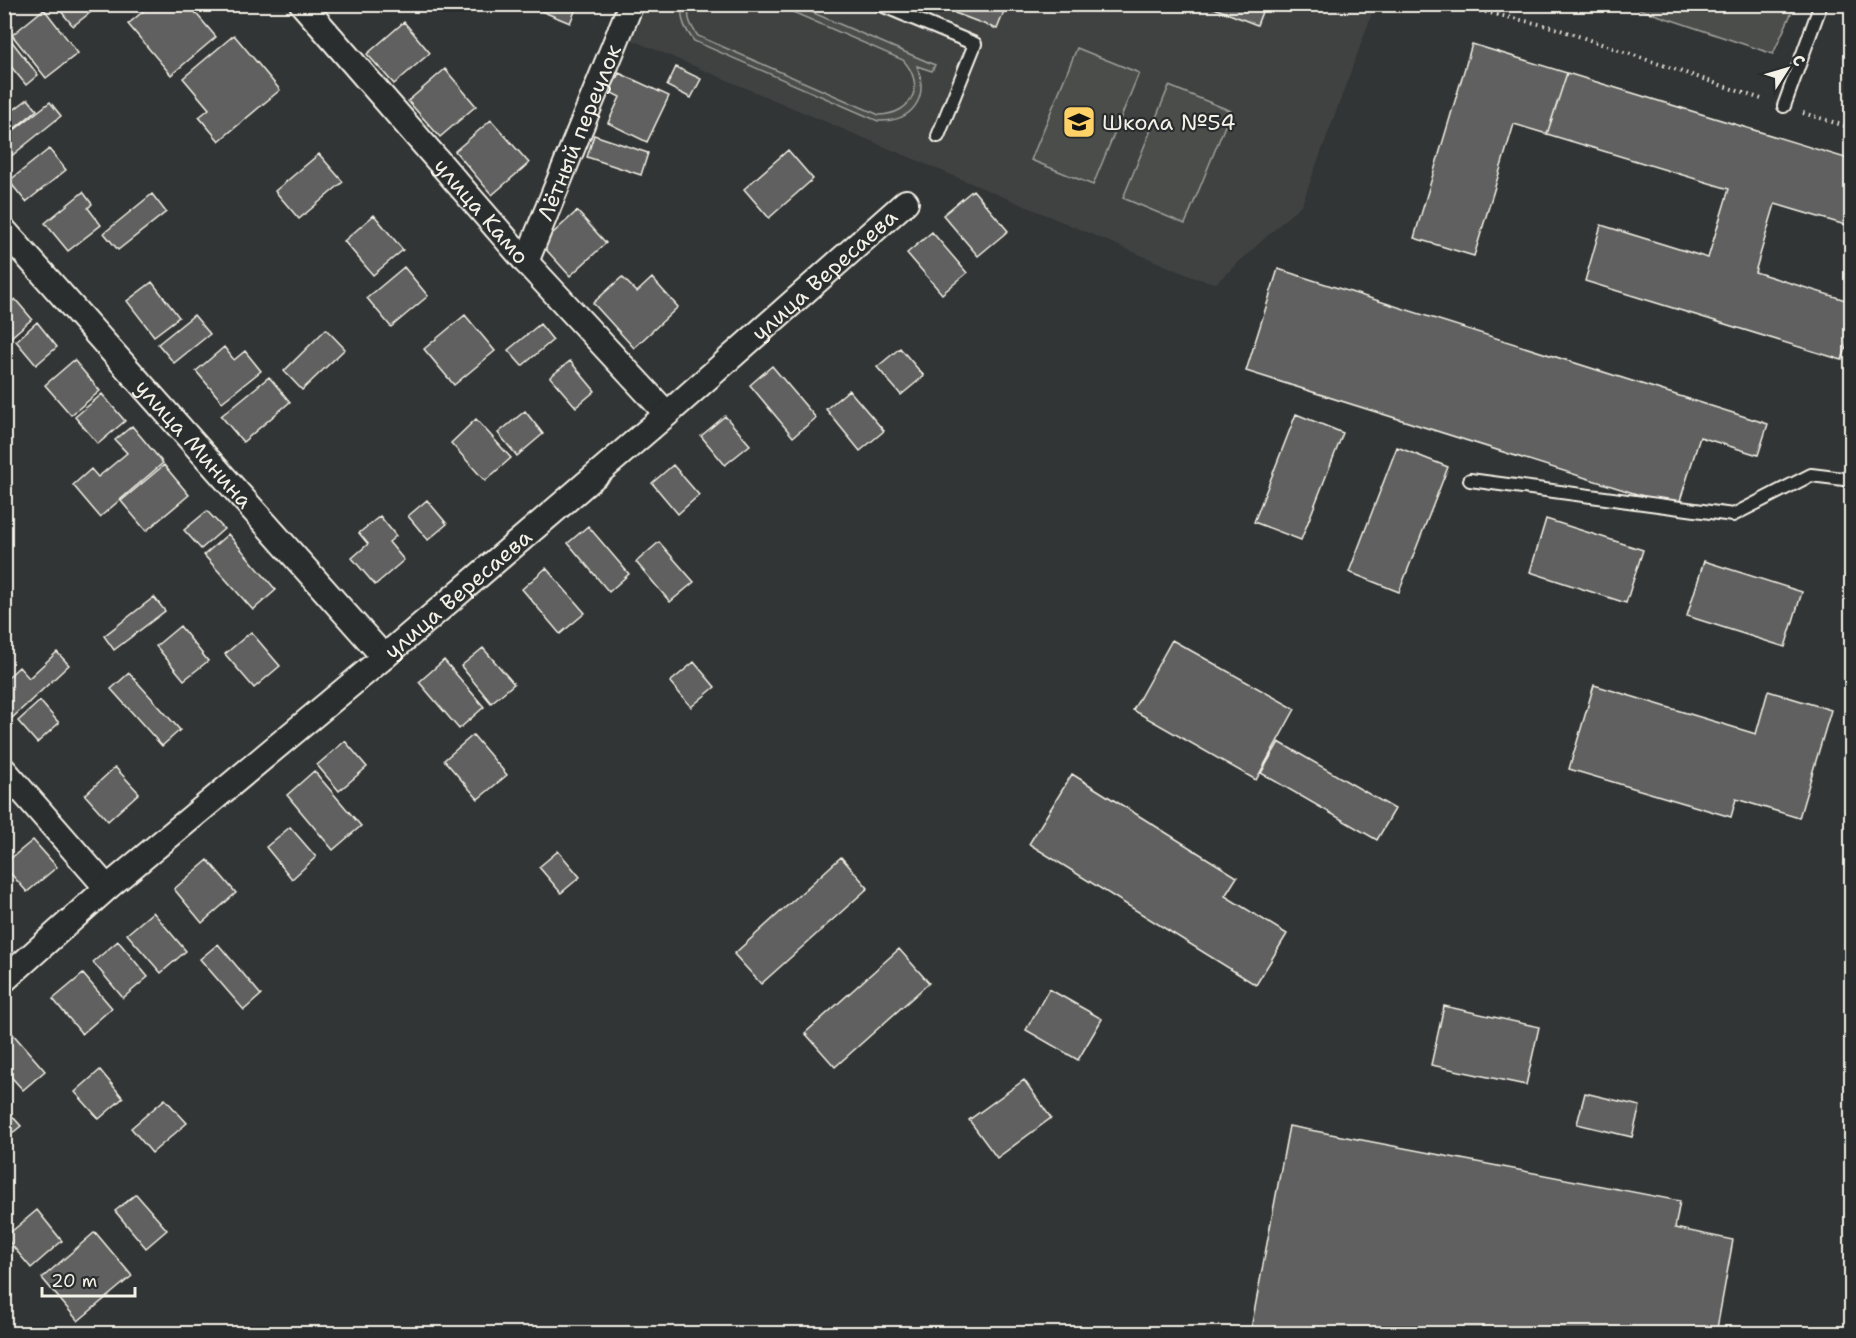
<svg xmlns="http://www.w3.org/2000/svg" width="1856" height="1338" font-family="'Shantell Sans',sans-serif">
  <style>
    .built { fill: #404242 }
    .green { fill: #4b4d4c; stroke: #a09f9a; stroke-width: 1.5 }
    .building { fill: #5f605f; stroke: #f4f1e8; stroke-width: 1.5 }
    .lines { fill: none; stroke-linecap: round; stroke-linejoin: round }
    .service-casing { stroke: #f4f1e8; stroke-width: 16 }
    .minor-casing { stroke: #f4f1e8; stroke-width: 28 }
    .path { stroke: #f4f1e8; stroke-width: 4; stroke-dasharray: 1.5 4.5; stroke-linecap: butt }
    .service { stroke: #2a2d2e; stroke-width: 12 }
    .minor { stroke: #2a2d2e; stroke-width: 24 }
    .labels { text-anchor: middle; stroke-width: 4.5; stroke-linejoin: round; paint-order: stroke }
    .poi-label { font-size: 22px; fill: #f4f1e8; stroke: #2a2d2e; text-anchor: start }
    .street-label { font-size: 22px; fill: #f4f1e8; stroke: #2a2d2e }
  </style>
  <rect width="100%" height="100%" fill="#323535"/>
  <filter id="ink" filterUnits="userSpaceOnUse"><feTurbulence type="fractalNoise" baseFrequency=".0167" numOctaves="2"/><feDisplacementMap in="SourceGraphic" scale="12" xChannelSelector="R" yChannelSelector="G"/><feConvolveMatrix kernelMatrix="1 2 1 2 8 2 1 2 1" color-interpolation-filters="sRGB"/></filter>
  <g filter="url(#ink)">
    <path class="built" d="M644,4H1355L1373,11L1302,204L1216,283L1195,278L630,39Z"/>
    <path class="green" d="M682,5H689C687,18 690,25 698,36L879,115C913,114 926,85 903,60L777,5H795L935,65L932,71L917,66C929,98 913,122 878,121L694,41C685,29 680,20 682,5Z
      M1627,5L1795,4V5L1773,54Z
      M1077,48L1139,73L1093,185L1031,160Z
      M1169,86L1231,111L1185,224L1123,198Z"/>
    <path class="building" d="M55,4H100V5L73,26Z
      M152,4H188L216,37L171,75L128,24Z
      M535,4H578L570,23L534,8Z
      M959,4H1007L997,29L955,13Z
      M1204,4H1265L1257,25Z
      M44,9L78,53L46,78L12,35Z
      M404,22L430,53L394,84L367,54Z
      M234,35L280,90L219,141L199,117L209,109L183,78Z
      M10,39L38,75L26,85L4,58V44Z
      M1472,44L1567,73L1547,134L1514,124L1474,256L1414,238Z
      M676,67L701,79L691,98L667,86Z
      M445,69L476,106L440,137L408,101Z
      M619,73L669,96L647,142L608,123L620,97L610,92Z
      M1567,73L1852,160V227L1775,204L1755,272L1852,302V330L1842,360L1585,281L1601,225L1708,258L1729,189L1547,134Z
      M28,99L37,110L4,137V117Z
      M50,102L61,116L4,162V138Z
      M491,120L529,163L492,195L455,151Z
      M594,135L648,153L641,175L587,157Z
      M49,149L66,170L26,202L9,181Z
      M788,150L813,179L769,218L744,189Z
      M319,154L343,182L299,219L275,191Z
      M973,190L1008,231L978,256L943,215Z
      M83,192L92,204L88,208L101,225L68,251L45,223Z
      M152,194L166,212L118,250L104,233Z
      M577,211L606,243L570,276L541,244Z
      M374,215L403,250L373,275L344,241Z
      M932,232L967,273L942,294L907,253Z
      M404,267L428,296L391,327L367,298Z
      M1278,269L1768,424L1758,455L1700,437L1678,507L1246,371Z
      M622,277L637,292L652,278L678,307L634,348L593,303Z
      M152,282L179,317L154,336L127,301Z
      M15,299L32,319L10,338L4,332V308Z
      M194,315L210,334L174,363L158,344Z
      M465,315L495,351L454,385L424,349Z
      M37,322L57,347L36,365L16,341Z
      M540,324L553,340L522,366L508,350Z
      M326,329L345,349L302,390L284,371Z
      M224,347L234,360L245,351L261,371L222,402L196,371Z
      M900,348L924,376L901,395L877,367Z
      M74,360L100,391L71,415L45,385Z
      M570,361L595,391L576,407L550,377Z
      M772,366L816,418L793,437L750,385Z
      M269,377L290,402L243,442L221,416Z
      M849,390L884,431L860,451L826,409Z
      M102,394L125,421L98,444L75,417Z
      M525,411L543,434L517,456L498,433Z
      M1296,414L1343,433L1301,540L1254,522Z
      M725,416L750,445L725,465L701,436Z
      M476,419L511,458L485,481L451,443Z
      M132,426L163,463L100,517L73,485L91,469L98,477L127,453L115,440Z
      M1397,447L1448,467L1399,592L1349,572Z
      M164,465L189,495L146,531L121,501Z
      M673,465L699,495L678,514L652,483Z
      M427,500L447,524L428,540L408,516Z
      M207,511L224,529L201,549L184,530Z
      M380,516L396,536L389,542L404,560L375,585L352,558L368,544L359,533Z
      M1546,519L1643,550L1626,603L1530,572Z
      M588,526L629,574L609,592L568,543Z
      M228,534L276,590L253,610L204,555Z
      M659,542L694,582L670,602L636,562Z
      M1704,561L1802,592L1785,647L1687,616Z
      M546,568L585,613L560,634L522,589Z
      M154,597L165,611L114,650L104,636Z
      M180,626L208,661L184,680L156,646Z
      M251,632L280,666L254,688L225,654Z
      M1172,640L1295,709L1256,780L1133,710Z
      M483,648L514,684L491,703L461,666Z
      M57,652L69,665L11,719L4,713V681L19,667L29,678Z
      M444,660L484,707L459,729L419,682Z
      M694,662L715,687L691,707L670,682Z
      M129,673L180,730L162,746L111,689Z
      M1594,685L1756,734L1768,691L1831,710L1799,818L1736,799L1731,817L1569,769Z
      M40,701L59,723L37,743L18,721Z
      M473,735L507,775L478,799L444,760Z
      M345,741L367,767L339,791L317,765Z
      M1279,742L1395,809L1377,840L1261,773Z
      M115,767L139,793L108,821L85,795Z
      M314,771L361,826L333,850L287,795Z
      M1072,774L1237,877L1225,896L1287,934L1256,985L1029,844Z
      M290,827L316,857L292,879L266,847Z
      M33,840L57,867L27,892L4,866V864Z
      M558,851L580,877L561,893L539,867Z
      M841,857L868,888L761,984L734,954Z
      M208,860L236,893L202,923L174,889Z
      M153,912L186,951L161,973L127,934Z
      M118,941L148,977L123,998L93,962Z
      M218,944L261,995L244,1010L200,959Z
      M899,949L929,983L835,1067L805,1033Z
      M83,974L112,1008L82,1034L53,999Z
      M1049,989L1102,1019L1078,1060L1026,1030Z
      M1444,1006L1539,1027L1526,1085L1431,1065Z
      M12,1033L45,1071L23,1090L4,1069V1039Z
      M100,1070L123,1098L99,1119L75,1092Z
      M1024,1080L1051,1118L997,1158L969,1120Z
      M1585,1093L1640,1106L1632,1137L1577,1124Z
      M165,1099L187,1123L152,1153L131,1128Z
      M4,1107L21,1126L4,1140Z
      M1289,1126L1680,1201L1675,1228L1733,1240L1716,1334H1250Z
      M136,1194L167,1230L146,1248L115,1211Z
      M37,1210L62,1241L31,1268L5,1237Z
      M95,1232L132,1276L78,1321L42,1278Z"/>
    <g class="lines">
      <defs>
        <path id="service" d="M879,4L975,44L938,136
          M907,16L911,4
          M1784,106L1821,4
          M1470,480L1733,515L1811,475L1852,480"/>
        <g id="minor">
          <path id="s1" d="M302,4L526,262L667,414"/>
          <path id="s2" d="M4,230L384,657"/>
          <path id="s3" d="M526,262L631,4"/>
          <path d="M4,770L107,888"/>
          <path id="s4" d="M4,980L107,888L384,657L667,414L906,202"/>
        </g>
      </defs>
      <use href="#service" class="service-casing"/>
      <use href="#minor" class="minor-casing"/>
      <path class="path" d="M1450,4L1552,27L1764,100
        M1803,113L1852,128"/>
      <use href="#service" class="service"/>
      <use href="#minor" class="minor"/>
    </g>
  </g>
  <defs>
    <symbol id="school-square" viewBox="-11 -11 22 22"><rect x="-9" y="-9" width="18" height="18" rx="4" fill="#ffd166" stroke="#2a2d2e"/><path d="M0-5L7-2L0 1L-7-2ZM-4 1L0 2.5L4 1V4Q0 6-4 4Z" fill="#111"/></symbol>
  </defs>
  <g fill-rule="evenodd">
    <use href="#school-square" x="1060" y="103" width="38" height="38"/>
  </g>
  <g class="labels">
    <g class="poi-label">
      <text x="1102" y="130">Школа №54</text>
    </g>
    <g class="street-label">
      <text dy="8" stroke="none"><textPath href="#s3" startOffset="140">Лётный переулок</textPath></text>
      <text dy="8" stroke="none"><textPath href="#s1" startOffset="274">улица Камо</textPath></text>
      <text dy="8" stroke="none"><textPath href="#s4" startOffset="1082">улица Вересаева</textPath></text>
      <text dy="8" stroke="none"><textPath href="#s2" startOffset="286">улица Минина</textPath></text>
      <text dy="8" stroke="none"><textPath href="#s4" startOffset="596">улица Вересаева</textPath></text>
    </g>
  </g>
  <rect width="1856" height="1338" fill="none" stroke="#2a2d2e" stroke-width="24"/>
  <rect x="12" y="12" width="1832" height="1314" fill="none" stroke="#f4f1e8" stroke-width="2" filter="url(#ink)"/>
  <g transform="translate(1787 69) rotate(53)" stroke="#2a2d2e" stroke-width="4.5" paint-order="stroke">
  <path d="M0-4.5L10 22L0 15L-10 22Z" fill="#f4f1e8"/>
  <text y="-9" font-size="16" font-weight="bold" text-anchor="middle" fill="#f4f1e8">С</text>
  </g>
  <path d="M42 1287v9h93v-9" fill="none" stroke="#f4f1e8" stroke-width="3"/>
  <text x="51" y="1287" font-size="18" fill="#f4f1e8" stroke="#2a2d2e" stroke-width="4.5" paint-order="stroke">20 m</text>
</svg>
